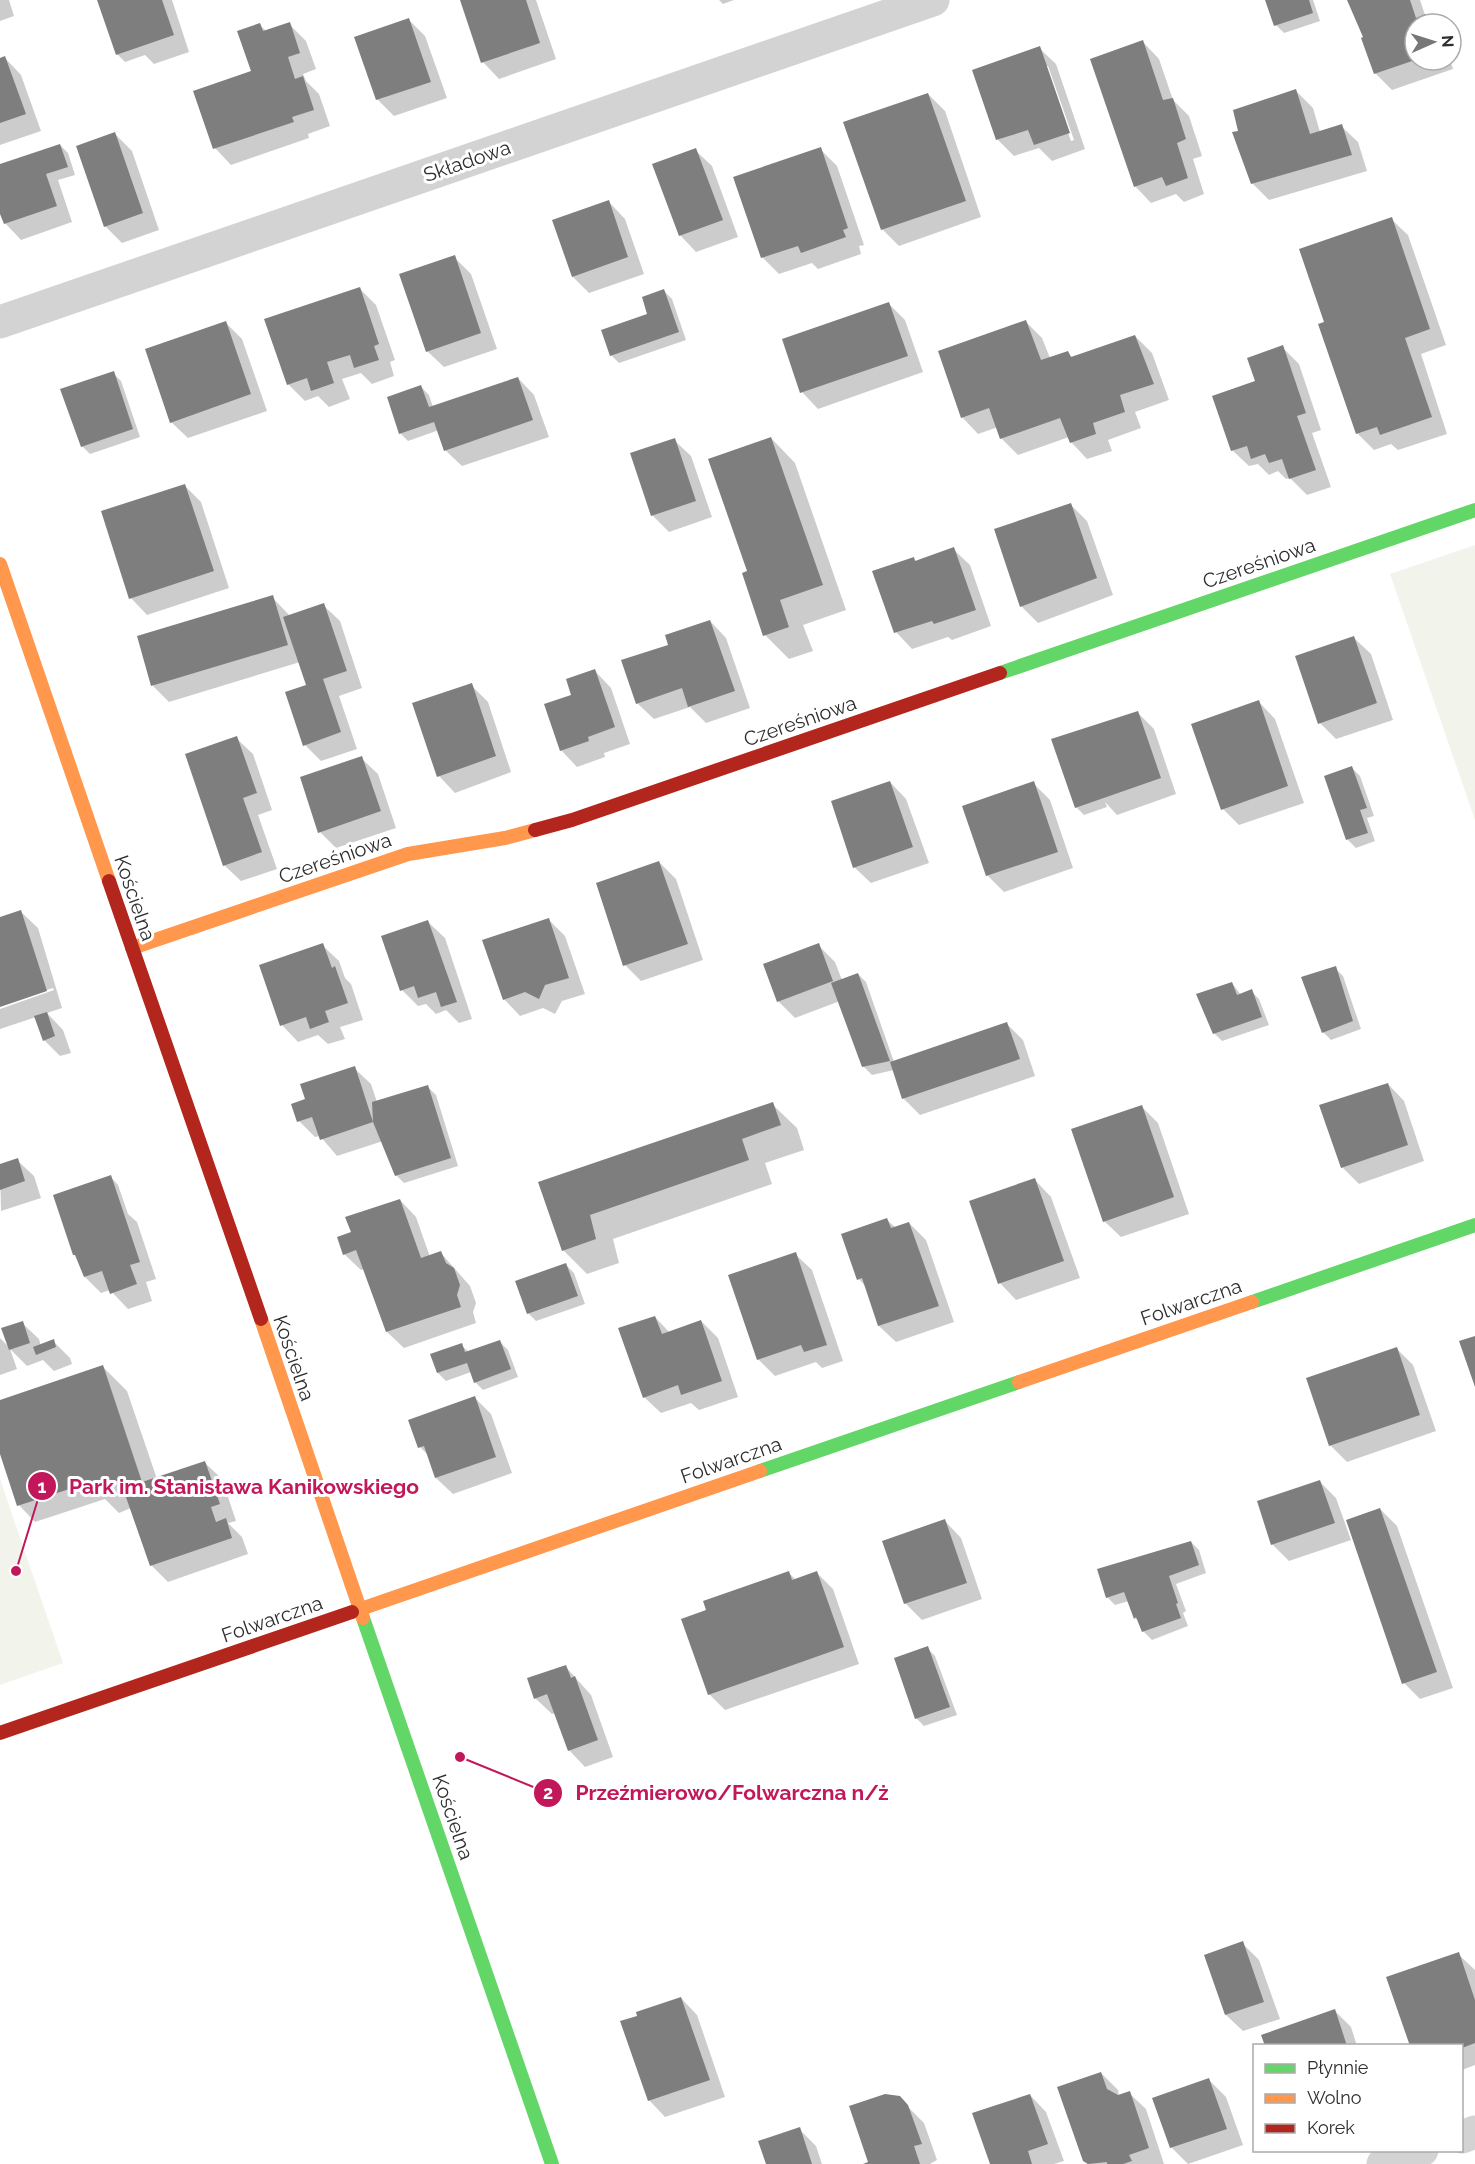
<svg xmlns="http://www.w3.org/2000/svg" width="1475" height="2164" font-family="Raleway,sans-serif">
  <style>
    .green { fill: #f2f4ec }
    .shadow { fill: #0003; fill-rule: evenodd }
    .building { fill: #7e7e7e }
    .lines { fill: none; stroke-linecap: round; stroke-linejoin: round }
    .street { stroke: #d3d3d3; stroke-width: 33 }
    .fast { stroke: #63d668; stroke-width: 14 }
    .slow { stroke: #ff974d; stroke-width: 14 }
    .jam { stroke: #b3261e; stroke-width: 14 }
    .labels { text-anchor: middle; stroke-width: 6; stroke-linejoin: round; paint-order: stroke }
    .street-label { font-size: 20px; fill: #2e2e2e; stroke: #fff }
    .leader { fill: none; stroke: #c2185b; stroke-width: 2 }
    .callout-dot { fill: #c2185b; stroke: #fff; stroke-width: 2 }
    .mark-label { font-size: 18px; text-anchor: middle; font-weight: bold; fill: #fff }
    .callout-label { font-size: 21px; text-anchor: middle; font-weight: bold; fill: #c2185b; stroke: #fff; stroke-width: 6; stroke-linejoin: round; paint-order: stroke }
  </style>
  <rect width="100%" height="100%" fill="#fff"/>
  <path class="green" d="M1475,545V820L1390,574Z
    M0,1479L63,1663L0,1685Z"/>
  <path class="shadow" d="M0,0H9L14,16L0,21Z
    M99,0H172L189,52L154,64L145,55L125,62L117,54Z
    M461,0H536L556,59L499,79L483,62Z
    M719,0H734L723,4Z
    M1267,0H1313L1320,21L1284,33L1276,25Z
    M1350,0H1420L1426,18L1432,24H1415V60H1450L1453,69L1392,90L1375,73L1365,37Z
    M409,20L425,36L447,98L394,116L377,99Z
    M289,24L306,41L316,69L303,74L306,81L319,94L330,126L308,134L309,138L231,165L215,148L195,92L253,72L260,25L267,32Z
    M1143,42L1159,59L1173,100L1189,116L1202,156L1193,159L1204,194L1184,202L1176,194L1151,203L1135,186Z
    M1039,48L1056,64L1085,149L1052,161L1039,148L1014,156L998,140L974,70ZM1045,66H1048L1074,140L1071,141Z
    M5,58L21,75L41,131L0,145V60Z
    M1296,91L1313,108L1320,132L1341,126L1358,142L1367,171L1269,200L1252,183L1240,132Z
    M928,94L945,111L981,217L899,246L882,229Z
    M115,134L132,151L159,230L122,243L105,226Z
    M60,145L68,153L75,175L58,180L72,222L21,240L5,223L0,209V166Z
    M820,149L837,166L864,245L859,246L861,254L818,269L812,263L779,274L762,257Z
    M695,150L712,166L738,237L696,252L680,235Z
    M609,202L625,219L644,274L589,293L573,277Z
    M1391,219L1408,235L1446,345L1421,354L1447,434L1398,450L1391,444L1374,450L1357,433L1326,323Z
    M454,257L471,274L497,349L444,367L427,351Z
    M359,288L376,305L395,360L390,362L394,376L372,384L361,373L342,379L350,399L329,407L318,396L305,401L288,384Z
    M664,291L672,299L686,340L619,363L611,355L649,315Z
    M889,304L905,320L923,372L818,409L802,392L784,340Z
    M1026,322L1042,338L1050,358L1067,352L1073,358L1135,336L1152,353L1169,400L1135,412L1141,428L1108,440L1112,451L1087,459L1071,442L1069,437L1018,455L1001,438L998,427L978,434L962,417Z
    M226,323L242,339L267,411L188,438L171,422Z
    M1282,347L1299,364L1321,430L1312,433L1331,487L1307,495L1290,478L1286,479L1278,471L1269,475L1258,464L1249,466L1232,450L1257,382Z
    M113,373L121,381L140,437L90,454L82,446Z
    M518,378L534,395L549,437L462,466L445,450L439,430L408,441L400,433L421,387L429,395L433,407Z
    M771,438L795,463L846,610L803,625L813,651L789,659L765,635L748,572Z
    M674,440L691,456L712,517L669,532L652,515Z
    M185,486L201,502L229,588L147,615L131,598Z
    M1071,505L1087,521L1113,595L1038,623L1021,606Z
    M953,549L970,565L991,626L952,640L948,637L912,649L896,632L913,558L917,562Z
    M272,597L290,616L323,605L340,621L362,688L339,696L357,749L321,761L305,745L308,686L300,662L169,702L153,686Z
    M710,621L726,638L750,708L706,723L690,707L654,719L637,703L669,645Z
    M1354,638L1371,654L1393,720L1336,739L1320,723Z
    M595,671L611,688L630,744L604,753L605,757L577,767L561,750L573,696Z
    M471,685L488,702L511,772L455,793L439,776Z
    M1259,702L1275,719L1304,803L1239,825L1223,809Z
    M1137,712L1154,729L1176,794L1117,815L1105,802L1107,807L1084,815L1076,807Z
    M236,738L253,754L272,810L258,815L277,869L241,881L224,865Z
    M361,758L378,774L396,828L336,848L320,832Z
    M1352,768L1360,776L1374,816L1367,818L1375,841L1356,848L1348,840L1326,777Z
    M890,782L906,799L929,863L871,883L854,867Z
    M1033,783L1050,800L1073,868L1004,892L987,875Z
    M659,862L676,879L703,960L641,981L625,965Z
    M21,912L38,928L62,1008L47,1013L63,1030L71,1053L60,1056L44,1040L36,1017L0,1029V1009L54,990L53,988L0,1005V918Z
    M548,919L565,936L585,994L562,1001L555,1014L543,1008L520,1016L504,999Z
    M428,922L445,938L472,1019L459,1023L446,1010L436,1014L426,1004L418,1006L402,990Z
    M322,945L339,961L345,978L351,984L363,1020L340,1027L345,1039L328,1044L318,1035L298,1042L282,1025Z
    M818,945L835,962L842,980L858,974L866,982L894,1062L1006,1023L1023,1040L1035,1076L920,1115L903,1098L894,1070L872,1075L863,1066L840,1001L795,1018L778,1001Z
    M1335,968L1343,976L1361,1029L1331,1040L1323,1032Z
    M1232,983L1241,995L1251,991L1259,999L1269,1025L1222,1041L1214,1033Z
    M354,1068L371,1084L377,1102L428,1087L436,1095L458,1166L404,1183L396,1175L383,1141L337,1156L320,1136L315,1137L299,1121L307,1100Z
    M1388,1084L1404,1101L1424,1161L1359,1184L1342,1167Z
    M772,1104L797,1128L804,1150L765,1163L772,1184L613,1239L619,1263L587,1274L563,1250L540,1183Z
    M1141,1106L1158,1123L1189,1214L1121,1237L1104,1221Z
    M17,1160L34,1176L41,1198L1,1211L0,1166Z
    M110,1176L118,1185L128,1214L137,1222L156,1279L146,1282L152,1301L128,1309L110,1290L101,1293L85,1277Z
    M1035,1180L1051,1197L1080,1278L1016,1300L1000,1283L971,1202Z
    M400,1200L416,1217L430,1257L441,1253L470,1286L476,1303L473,1312L476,1323L404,1348L387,1332L365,1269L361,1270L344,1254L353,1233Z
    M887,1220L896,1228L909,1223L926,1240L954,1322L896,1342L879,1326L866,1287L859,1279Z
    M795,1254L812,1270L843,1361L822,1368L816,1362L775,1376L758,1359Z
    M566,1265L574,1273L585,1304L536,1321L528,1313Z
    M655,1317L670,1333L701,1321L718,1338L738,1397L699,1410L691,1403L661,1413L644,1397Z
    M22,1323L39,1339L41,1346L53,1341L70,1358L72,1364L54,1371L43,1360L27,1366L10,1349L17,1369L0,1375V1338L10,1348Z
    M500,1342L508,1350L518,1377L483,1390L475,1382L471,1372L446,1381L438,1373L432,1355L461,1345L469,1352Z
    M1396,1348L1413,1365L1436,1431L1347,1462L1330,1445Z
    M103,1367L127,1391L157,1479L205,1463L222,1479L236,1521L228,1523L242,1537L248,1554L168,1582L151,1565L131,1508L119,1513L105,1499L35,1522L19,1505L0,1449V1402Z
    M475,1398L491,1414L512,1473L453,1494L436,1478L429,1456L420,1447Z
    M1319,1481L1336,1498L1351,1540L1289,1561L1272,1544Z
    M1380,1509L1397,1526L1453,1688L1420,1699L1404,1683Z
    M945,1521L961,1538L982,1599L922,1620L905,1603Z
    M1191,1542L1199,1550L1206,1573L1176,1584L1186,1611L1183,1613L1188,1626L1152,1640L1144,1632L1140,1622L1135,1618L1129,1601L1115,1605L1107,1597Z
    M789,1573L796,1580L817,1573L833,1589L859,1664L725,1710L709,1694L708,1611Z
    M927,1648L935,1656L957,1715L924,1726L916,1718Z
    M566,1667L591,1695L613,1757L585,1767L569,1750L556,1713L552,1714L535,1698Z
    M1242,1943L1259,1960L1280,2019L1243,2031L1226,2015L1206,1956Z
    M1458,1954L1475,1970V2065L1462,2070Z
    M681,1998L697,2015L725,2097L665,2117L649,2100Z
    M1335,2011L1351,2027L1357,2046H1266Z
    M1101,2073L1118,2090L1119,2096L1129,2093L1146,2109L1164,2164H1088L1084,2161Z
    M1209,2080L1226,2097L1243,2145L1188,2164L1171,2147Z
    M1030,2095L1046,2112L1064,2161L1054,2164H991Z
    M899,2098L924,2123L937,2160L930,2164H867L869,2163Z
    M799,2129L816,2146L822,2164H767Z"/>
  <path class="building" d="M97,0H162L174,35L116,55Z
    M460,0H526L540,43L481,63Z
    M1265,0H1309L1313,13L1274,26Z
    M1347,0H1410L1416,18L1425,14L1428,24H1415V60L1374,74L1361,38L1363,37Z
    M409,18L431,82L376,100L354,37Z
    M290,22L300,53L288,57L295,79L303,76L314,110L292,117L294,122L213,149L193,91L251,71L237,31L260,23L263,31Z
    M1143,40L1163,100L1173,98L1186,139L1177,143L1188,178L1166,186L1162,177L1134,187L1090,59Z
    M1040,46L1070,133L1034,145L1028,130L996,140L972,70Z
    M5,56L26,114L0,123V58Z
    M1296,89L1310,134L1342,124L1352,155L1251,184L1232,132L1238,131L1233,110Z
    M928,93L966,201L881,230L843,122Z
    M115,132L143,213L104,227L76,146Z
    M60,144L68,167L46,174L57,206L4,224L0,214V164Z
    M821,147L848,228L843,230L846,237L801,253L798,246L761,258L733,177Z
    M696,148L723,220L679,236L652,164Z
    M609,200L628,257L572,277L552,220Z
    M1392,217L1430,329L1405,338L1432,417L1380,435L1377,427L1356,434L1318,324L1324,322L1299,249Z
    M455,255L481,333L426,352L399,274Z
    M360,287L379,344L374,346L379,360L354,368L350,355L327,362L334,383L311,391L307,378L287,385L264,319Z
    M664,289L679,332L610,356L601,330L647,314L642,297Z
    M889,302L908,356L800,393L782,339Z
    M1026,320L1041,360L1068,351L1071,357L1135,335L1154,384L1120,395L1125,412L1093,423L1096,434L1070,443L1060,418L1000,439L989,408L961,418L938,351Z
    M226,321L251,394L170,423L145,349Z
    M1283,345L1306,413L1297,416L1316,470L1289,479L1282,459L1269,463L1265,454L1251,459L1247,446L1231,451L1212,396L1255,381L1247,358Z
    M114,371L133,429L81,447L60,389Z
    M518,377L533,420L444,451L434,422L399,434L387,397L421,385L429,407Z
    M771,437L823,585L780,600L789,627L763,636L742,573L747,571L708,459Z
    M675,438L696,501L651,516L630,453Z
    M185,484L214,571L129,599L101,511Z
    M1071,503L1097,578L1020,607L994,529Z
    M954,547L976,610L934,624L932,621L894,633L872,571L914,557L915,561Z
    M273,595L288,645L151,686L137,636Z
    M324,603L347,671L323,679L341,732L303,746L285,692L306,685L283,617Z
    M710,620L735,691L688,707L682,688L636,704L621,660L668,645L665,635Z
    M1354,636L1377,703L1318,724L1295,656Z
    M595,669L615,727L588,737L589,741L560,751L544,704L571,695L566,679Z
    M472,683L496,756L437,777L412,703Z
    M1259,700L1288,786L1221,810L1191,724Z
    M1138,711L1161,778L1075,808L1051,739Z
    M237,736L257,793L243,798L262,852L223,866L185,754Z
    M362,756L381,811L318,833L300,777Z
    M1352,766L1367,808L1360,810L1368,833L1346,840L1324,776Z
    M890,781L913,847L853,868L831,801Z
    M1034,781L1058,852L986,876L962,806Z
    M659,861L688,944L623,966L596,883Z
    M21,910L47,991L0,1007V917Z
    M549,918L569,978L545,985L539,999L525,992L503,1000L482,940Z
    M428,920L457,1002L441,1007L436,992L418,998L414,986L400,991L381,936Z
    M323,943L332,968L335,966L348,1003L325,1011L329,1022L310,1029L306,1017L280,1026L259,965Z
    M819,943L833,981L777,1002L763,964Z
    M1336,966L1353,1021L1322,1033L1301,977Z
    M858,973L890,1061L862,1067L831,983Z
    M1232,982L1237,995L1252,989L1262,1017L1213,1034L1196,994Z
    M47,1012L55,1036L43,1041L34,1016Z
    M1007,1022L1020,1059L902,1099L890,1062Z
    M355,1066L373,1122L372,1102L428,1085L451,1158L395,1176L373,1122L320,1140L312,1117L297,1122L291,1104L305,1099L300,1084Z
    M1388,1083L1408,1145L1341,1168L1319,1105Z
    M773,1102L781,1125L742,1139L749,1160L590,1215L596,1239L562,1251L538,1182Z
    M1142,1105L1174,1197L1103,1222L1071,1129Z
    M18,1158L25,1181L0,1190V1164Z
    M111,1175L140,1262L130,1265L137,1284L110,1294L102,1271L84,1277L75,1255H73L53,1195Z
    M1035,1178L1064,1261L998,1284L969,1201Z
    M400,1199L421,1258L441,1251L446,1263L454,1268L460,1285L457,1295L461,1307L386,1332L356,1250L343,1255L337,1237L351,1232L345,1217Z
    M887,1218L891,1228L909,1222L939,1306L878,1326L862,1278L857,1280L841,1234Z
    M796,1252L827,1345L804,1352L801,1345L757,1360L728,1275Z
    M566,1263L578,1296L527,1314L515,1281Z
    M655,1316L662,1334L701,1320L722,1381L681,1395L678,1385L643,1398L618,1328Z
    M23,1321L30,1343L9,1350L1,1328Z
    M1475,1336V1387L1459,1341Z
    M54,1339L56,1347L36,1355L33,1347Z
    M500,1340L511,1369L474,1383L467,1363L437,1373L430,1354L462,1343L465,1352Z
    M1397,1347L1420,1415L1329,1446L1306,1378Z
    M103,1365L142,1482L205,1461L220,1504L211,1507L216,1522L226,1518L232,1538L150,1566L120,1480L93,1489L91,1482L17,1506L0,1454V1400Z
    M475,1396L496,1457L435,1478L424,1446L418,1448L408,1420Z
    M1320,1480L1335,1523L1271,1545L1257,1501Z
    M1380,1508L1437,1672L1402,1684L1346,1520Z
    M945,1519L967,1583L904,1604L882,1541Z
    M1191,1541L1199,1565L1169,1576L1178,1603L1176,1604L1181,1618L1142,1632L1136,1617L1134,1619L1124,1592L1106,1598L1097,1569Z
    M789,1571L792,1580L817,1571L844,1647L708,1695L681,1619L706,1610L703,1601Z
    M928,1646L950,1707L915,1719L894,1658Z
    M566,1665L571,1678L575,1676L598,1740L568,1751L547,1694L534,1699L527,1678Z
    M1243,1941L1264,2002L1225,2015L1204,1955Z
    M1459,1952L1475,2000V2043L1462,2048V2046H1410L1386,1977Z
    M681,1997L710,2080L648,2101L620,2021L637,2016L636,2012Z
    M1335,2009L1347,2046H1265L1261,2035Z
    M1101,2072L1107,2089L1118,2095L1130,2091L1149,2148L1129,2155L1132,2161L1123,2164H1107V2162L1088,2164L1083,2161L1057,2087Z
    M1209,2078L1227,2129L1170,2148L1152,2098Z
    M885,2094L900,2096L908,2105L922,2144L914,2146L920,2164H863L868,2162L849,2106Z
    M1030,2094L1048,2144L1028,2151L1032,2164H990L972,2113Z
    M800,2127L812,2164H766L758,2141Z"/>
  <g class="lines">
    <path class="street" d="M0,322L933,0
      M1462,2137L1475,2132
      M1383,2164L1422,2150"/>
    <path class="fast" d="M1000,673L1475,510
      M1252,1302L1475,1225
      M760,1471L1019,1382
      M363,1618L552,2164"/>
    <path class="slow" d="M0,564L109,881
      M132,948L408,854L505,838L535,830
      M261,1319L363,1618
      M1019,1382L1252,1302
      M352,1612L760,1471"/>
    <path class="jam" d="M535,830L572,820L1000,673
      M109,881L261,1319
      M0,1733L352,1612"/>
  </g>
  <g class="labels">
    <g class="street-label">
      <text transform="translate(467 161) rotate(-19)" y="7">Składowa</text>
      <text transform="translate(1259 563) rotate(-19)" y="7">Czereśniowa</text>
      <text transform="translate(800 721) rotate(-19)" y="7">Czereśniowa</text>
      <text transform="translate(335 858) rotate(-19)" y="7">Czereśniowa</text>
      <text transform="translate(135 898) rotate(71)" y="7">Kościelna</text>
      <text transform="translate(1191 1302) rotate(-19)" y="7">Folwarczna</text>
      <text transform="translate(294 1358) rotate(71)" y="7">Kościelna</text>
      <text transform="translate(731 1460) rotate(-19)" y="7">Folwarczna</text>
      <text transform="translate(272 1619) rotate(-19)" y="7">Folwarczna</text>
      <text transform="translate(453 1817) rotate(71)" y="7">Kościelna</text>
    </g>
  </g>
  <path class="leader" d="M16 1571L42 1486M460 1757L548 1793"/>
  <g class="callout-dot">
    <circle cx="16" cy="1571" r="6"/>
    <circle cx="460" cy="1757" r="6"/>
    <circle cx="42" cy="1486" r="15"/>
    <circle cx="548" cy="1793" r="15"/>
  </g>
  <g class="mark-label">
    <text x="42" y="1493">1</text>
    <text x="548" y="1799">2</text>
  </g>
  <g class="callout-label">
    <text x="244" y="1494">Park im. Stanisława Kanikowskiego</text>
    <text x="732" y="1800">Przeźmierowo/Folwarczna n/ż</text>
  </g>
  <rect x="1253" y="2044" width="210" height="108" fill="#ffffff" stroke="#ababab" stroke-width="1.5"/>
  <rect x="1265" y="2064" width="30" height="9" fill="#63d668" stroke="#ababab" stroke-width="1.5"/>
  <text x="1307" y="2074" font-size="18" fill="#2e2e2e">Płynnie</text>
  <rect x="1265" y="2094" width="30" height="9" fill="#ff974d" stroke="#ababab" stroke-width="1.5"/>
  <text x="1307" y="2104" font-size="18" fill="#2e2e2e">Wolno</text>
  <rect x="1265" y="2124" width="30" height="9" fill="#b3261e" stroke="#ababab" stroke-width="1.5"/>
  <text x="1307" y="2134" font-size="18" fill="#2e2e2e">Korek</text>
  <g transform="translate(1433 42) rotate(87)"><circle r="28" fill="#ffffff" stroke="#ababab" stroke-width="1.5"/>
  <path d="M0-4.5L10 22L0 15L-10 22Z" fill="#777777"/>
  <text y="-9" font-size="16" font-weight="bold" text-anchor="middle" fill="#2e2e2e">N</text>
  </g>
</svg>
